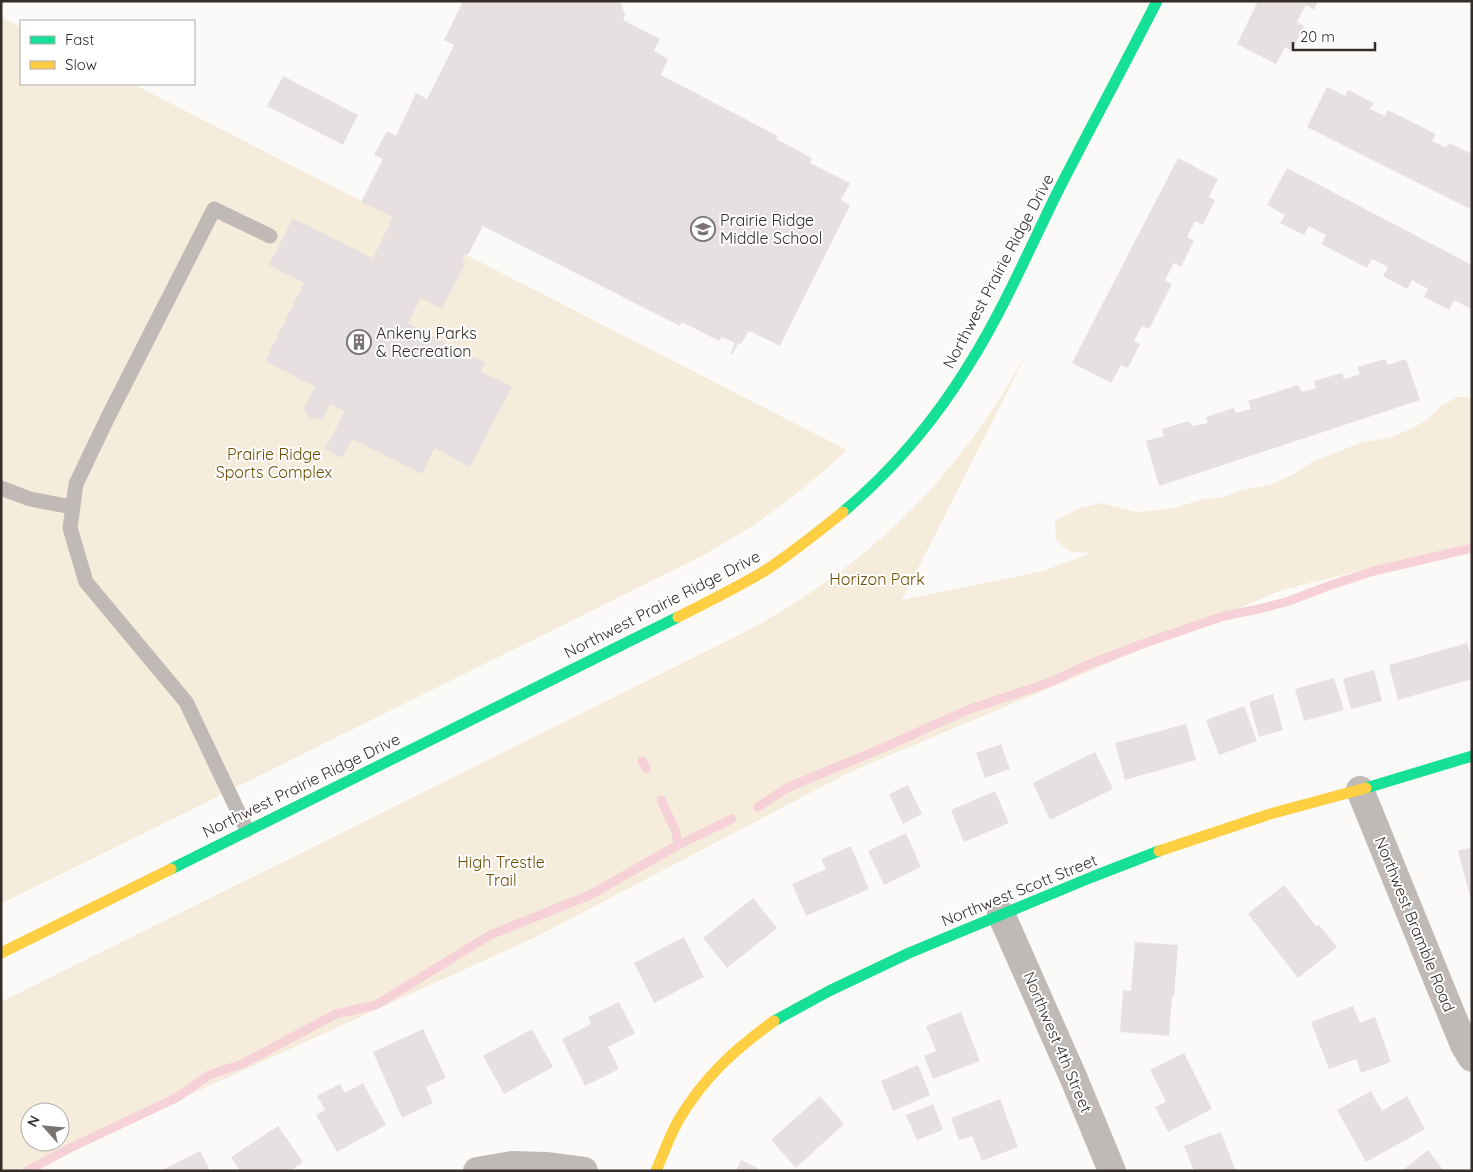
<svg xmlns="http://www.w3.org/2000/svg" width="1473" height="1172" font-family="Quicksand,sans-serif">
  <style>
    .green { fill: #f5ecdc; fill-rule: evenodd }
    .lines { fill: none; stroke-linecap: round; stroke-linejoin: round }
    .stream { stroke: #f6d1d7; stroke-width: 9 }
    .building { fill: #e6e1e0 }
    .lane { stroke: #bfbab6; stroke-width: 15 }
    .street { stroke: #bfbab6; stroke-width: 28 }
    .fast { stroke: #16e098; stroke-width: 11 }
    .slow { stroke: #ffcf43; stroke-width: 11 }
    .labels { text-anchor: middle; stroke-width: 4; stroke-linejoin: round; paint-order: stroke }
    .poi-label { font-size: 16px; fill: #332c29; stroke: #fff; text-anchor: start }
    .street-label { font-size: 16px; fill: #332c29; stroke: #fff }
    .park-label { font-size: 16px; fill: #6d4e03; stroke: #fff }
  </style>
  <rect width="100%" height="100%" fill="#fcfaf9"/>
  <path class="green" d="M1,17L21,27V84H133L847,450C824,471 801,491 776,509C753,527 727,541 702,556L1,904Z
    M1032,343L902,600L1043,571L1091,553L1069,551L1056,540L1055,521L1080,508L1101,503L1137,512L1160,510L1174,508L1204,499L1224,497L1243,490L1270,485L1298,472L1312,462L1363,442L1389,438L1411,429L1428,419L1441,406L1457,397H1472V543L1282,590L848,773L536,937L22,1171H1V1002L733,638C822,593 904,529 964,449C990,416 1012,380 1032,343ZM30,1112H60V1142H30Z"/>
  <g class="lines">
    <path class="stream" d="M642,761L646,768
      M661,800L676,832L678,845
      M758,807L787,788L887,746L970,709L1048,683L1087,665L1145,643L1224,616L1259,609L1289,601L1328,586L1374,571L1472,548
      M27,1171L70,1148L176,1098L209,1075L242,1064L336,1014L376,1005L490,935L590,895L678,845L732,819"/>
  </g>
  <path class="building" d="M463,1H621V3L625,15L623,20L660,39L654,51L668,59L661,75L778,136L776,139L812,158L810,163L850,183L841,200L850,205L780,346L749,331L741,344L738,343L732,355L730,354L735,343L722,337L719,341L682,322L680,326L483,226L468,255L465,254L462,260L465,264L442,309L421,298L408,323L485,363L481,371L512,387L470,467L435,448L422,474L352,439L342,458L325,449L345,411L330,404L322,420L310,418L306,414L304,408L315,387L265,361L304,283L269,265L293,218L373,258L393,217L361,202L383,159L374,155L387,131L396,136L416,93L427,99L454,45L444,40Z
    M1258,1H1318L1314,10L1306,5L1297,22L1304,26L1292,51L1285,47L1276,64L1237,44Z
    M283,76L358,115L343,145L267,106Z
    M1327,87L1345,96L1348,90L1374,103L1370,109L1385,116L1388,110L1436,134L1432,141L1446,148L1449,143L1472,154V206L1470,209L1307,127Z
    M1178,158L1218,179L1209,197L1215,200L1203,225L1195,221L1187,237L1194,241L1181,267L1174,263L1165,280L1172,284L1149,329L1142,326L1134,341L1140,344L1128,368L1121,365L1111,383L1072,363Z
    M1287,168L1472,265L1471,309L1454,300L1449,310L1424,297L1428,289L1412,280L1407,289L1383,276L1388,267L1372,259L1367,268L1321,244L1326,235L1309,226L1304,235L1280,223L1285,215L1267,205Z
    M1385,359L1388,365L1406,359L1420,400L1159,486L1146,441L1164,436L1162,429L1189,421L1192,426L1208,423L1206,417L1233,408L1236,413L1251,409L1248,401L1298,385L1302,392L1316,388L1314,381L1342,373L1344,379L1360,374L1357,367Z
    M1467,643L1472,661V679L1398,700L1389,665Z
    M1374,670L1382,701L1351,709L1343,679Z
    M1334,678L1344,710L1304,721L1295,689Z
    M1273,694L1283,730L1259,737L1249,702Z
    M1244,706L1257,741L1219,755L1206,720Z
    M1186,724L1196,760L1125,780L1115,743Z
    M1001,744L1010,769L985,778L976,753Z
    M1095,752L1113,789L1050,820L1033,783Z
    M908,785L922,814L903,824L889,794Z
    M995,791L1009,823L964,842L951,810Z
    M906,833L921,867L884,885L868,851Z
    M851,846L869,889L806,916L792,884L826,869L821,859Z
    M1472,847V900H1471L1458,851Z
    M1284,885L1316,926L1319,925L1337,947L1298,978L1248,914Z
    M753,898L777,928L727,968L703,938Z
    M684,937L704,977L654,1003L634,963Z
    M1135,942L1178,945L1174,997H1172L1169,1036L1120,1032L1123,990L1131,991Z
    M619,1002L635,1033L608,1047L619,1069L585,1086L562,1039L591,1024L588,1017Z
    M1353,1006L1360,1023L1375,1017L1391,1062L1361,1073L1356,1059L1329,1069L1311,1022Z
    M961,1012L980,1061L933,1079L924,1056L936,1051L926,1026Z
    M423,1029L446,1078L426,1087L433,1103L402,1118L373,1052Z
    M532,1029L553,1067L504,1094L483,1056Z
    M1184,1053L1212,1109L1168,1132L1155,1107L1166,1102L1150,1070Z
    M918,1065L930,1095L893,1111L881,1081Z
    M363,1083L386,1125L337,1152L316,1115L325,1110L317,1096L340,1084L345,1093Z
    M1371,1091L1382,1111L1407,1096L1425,1129L1366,1162L1337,1110Z
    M820,1096L844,1124L796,1168L771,1140Z
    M1000,1099L1018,1147L982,1161L972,1136L959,1140L951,1118Z
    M933,1104L943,1130L917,1140L906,1115Z
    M278,1126L303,1162L290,1171H240L231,1157Z
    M1221,1132L1236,1171H1194L1184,1146Z
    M1428,1150L1444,1171H1402Z
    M200,1151L210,1171H160Z
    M741,1160L763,1171H736Z"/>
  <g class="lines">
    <path class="lane" d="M1,488L30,499L72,507
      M247,830L186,702L86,582L70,528L76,484L107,419L214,209L270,236"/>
    <path class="street" d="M1360,790L1464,1045L1472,1058
      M1001,914L1074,1079L1112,1171
      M477,1171L512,1165L546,1166L584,1171"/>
    <path class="fast" d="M843,512C893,470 936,419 970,363C1003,310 1028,252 1056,195C1089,130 1124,66 1157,1
      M1366,788L1472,756
      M171,869L678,617
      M774,1021L829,991L909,953L1092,877L1159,851"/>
    <path class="slow" d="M678,617C706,603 735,588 763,572C791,554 817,533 843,512
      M1159,851L1270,814L1366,788
      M1,953L171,869
      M656,1171C663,1155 669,1137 678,1121C704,1077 733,1051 774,1021"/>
  </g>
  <defs>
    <symbol id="school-ring" viewBox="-11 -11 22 22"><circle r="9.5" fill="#fff" stroke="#797472" stroke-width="1.5"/><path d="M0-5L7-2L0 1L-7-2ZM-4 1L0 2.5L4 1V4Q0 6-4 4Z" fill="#797472"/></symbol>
    <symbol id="building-ring" viewBox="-11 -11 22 22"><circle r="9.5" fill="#fff" stroke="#797472" stroke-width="1.5"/><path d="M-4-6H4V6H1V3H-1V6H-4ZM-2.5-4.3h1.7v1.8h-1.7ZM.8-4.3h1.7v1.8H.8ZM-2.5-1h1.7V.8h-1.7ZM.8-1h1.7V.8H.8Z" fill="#797472"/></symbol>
  </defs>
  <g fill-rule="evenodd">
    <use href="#school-ring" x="689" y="215" width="28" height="28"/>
    <use href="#building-ring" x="345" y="328" width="28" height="28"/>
  </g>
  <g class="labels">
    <g class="poi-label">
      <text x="720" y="226">Prairie Ridge<tspan x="720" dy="18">Middle School</tspan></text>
      <text x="376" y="339">Ankeny Parks<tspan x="376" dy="18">&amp; Recreation</tspan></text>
    </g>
    <g class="street-label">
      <text transform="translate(998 271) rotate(-62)" y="6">Northwest Prairie Ridge Drive</text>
      <text transform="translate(662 604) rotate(-27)" y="6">Northwest Prairie Ridge Drive</text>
      <text transform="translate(301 785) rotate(-26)" y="6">Northwest Prairie Ridge Drive</text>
      <text transform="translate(1019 890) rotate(-22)" y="6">Northwest Scott Street</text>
      <text transform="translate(1415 924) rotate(68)" y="6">Northwest Bramble Road</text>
      <text transform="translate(1058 1042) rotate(67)" y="6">Northwest 4th Street</text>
    </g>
    <g class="park-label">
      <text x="274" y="460">Prairie Ridge<tspan x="274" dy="18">Sports Complex</tspan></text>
      <text x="877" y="585">Horizon Park</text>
      <text x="501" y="868">High Trestle<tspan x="501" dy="18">Trail</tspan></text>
    </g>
  </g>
  <rect width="1473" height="1172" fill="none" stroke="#332c29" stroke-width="5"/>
  <rect x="20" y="20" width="175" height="65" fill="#ffffff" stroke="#adaba9"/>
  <rect x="30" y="36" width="25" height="8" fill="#16e098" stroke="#adaba9"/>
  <text x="65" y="45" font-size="15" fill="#332c29">Fast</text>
  <rect x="30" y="61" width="25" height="8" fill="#ffcf43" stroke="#adaba9"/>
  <text x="65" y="70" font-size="15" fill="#332c29">Slow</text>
  <g transform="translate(45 1127) rotate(297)"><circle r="24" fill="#ffffff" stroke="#adaba9"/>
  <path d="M0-4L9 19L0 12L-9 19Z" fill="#797472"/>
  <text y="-8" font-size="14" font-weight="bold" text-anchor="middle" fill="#332c29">N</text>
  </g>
  <path d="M1293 42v8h82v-8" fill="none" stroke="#332c29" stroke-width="2.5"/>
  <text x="1300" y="42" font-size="15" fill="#332c29" stroke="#ffffff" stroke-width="4" paint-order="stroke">20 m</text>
</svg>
